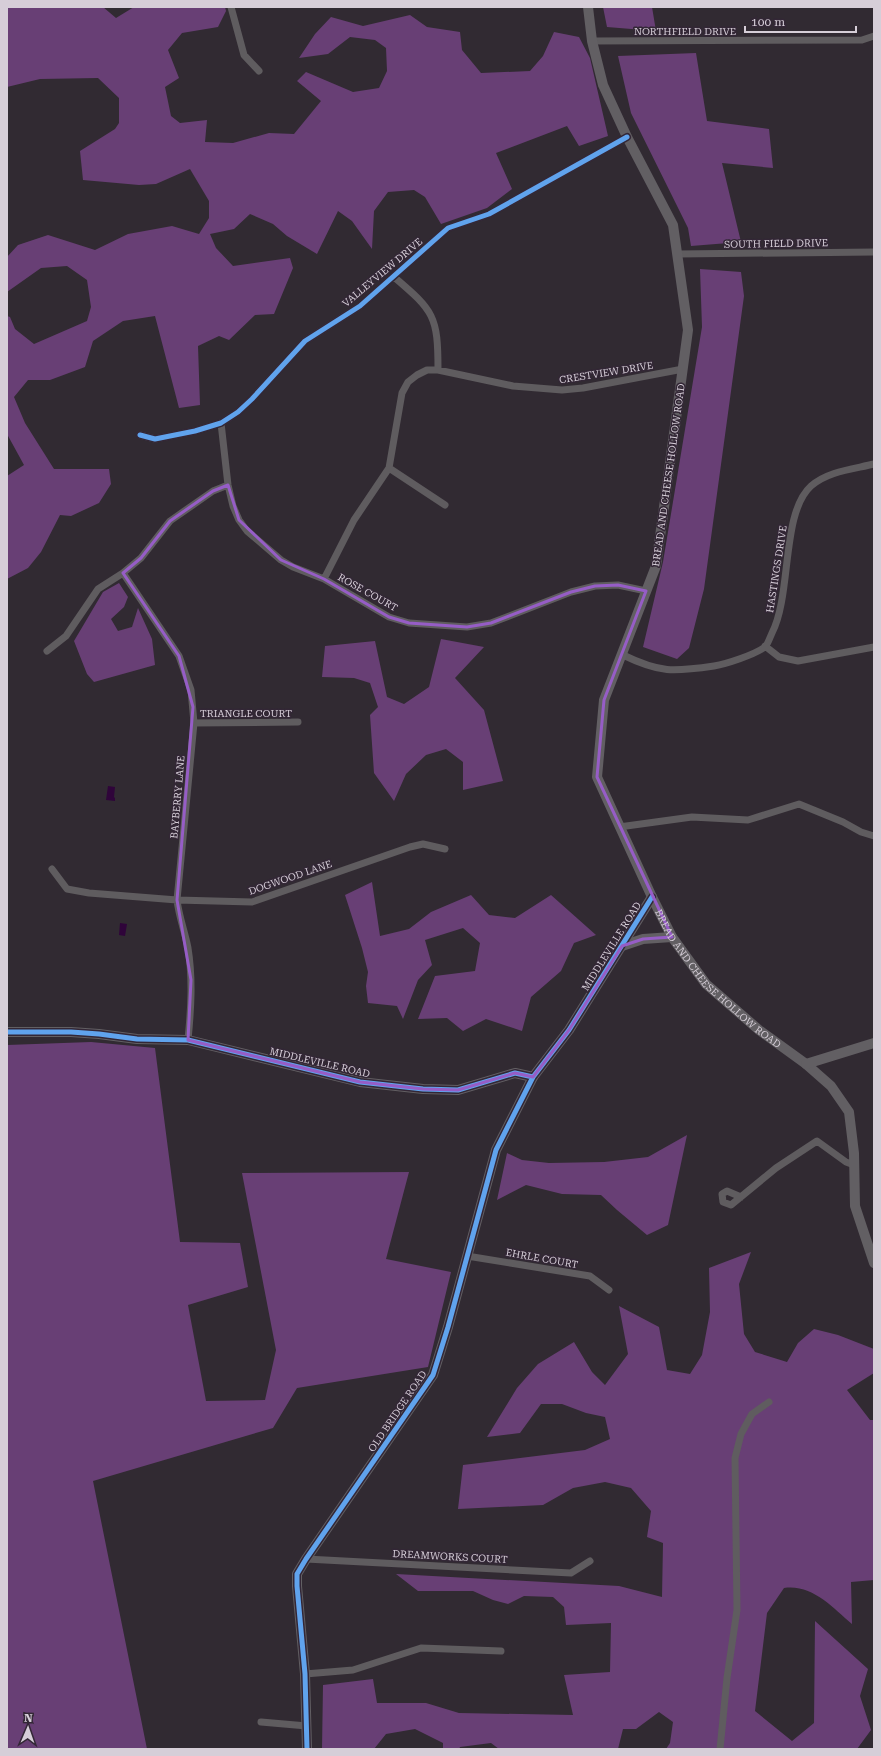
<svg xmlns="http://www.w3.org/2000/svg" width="881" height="1756" font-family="'Roboto Serif',serif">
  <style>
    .forest { fill: #683f75 }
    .water { fill: #2f043a }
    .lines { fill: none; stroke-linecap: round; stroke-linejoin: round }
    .street { stroke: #5f5c5f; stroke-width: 7 }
    .secondary { stroke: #625f63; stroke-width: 10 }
    .cycleway-casing { stroke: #332736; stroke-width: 8 }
    .cycleway { stroke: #60a3ed; stroke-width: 5 }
    .marked { fill: none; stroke: #965dc6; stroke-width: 3; stroke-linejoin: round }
    .labels { text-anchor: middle; stroke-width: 3; stroke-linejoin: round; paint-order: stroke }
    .street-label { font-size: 10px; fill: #d6ced8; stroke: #332736 }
  </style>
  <rect width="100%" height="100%" fill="#312a32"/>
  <path class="forest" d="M7,7H103L116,18L134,7H225L226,11L218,27L182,33L168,50L179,78L165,87L171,116L180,123L207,120L205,142L233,143L269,133L294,134L321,101L297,81L306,72L353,92L379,88L387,71L386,48L375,40L350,37L328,54L299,58L315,34L331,17L363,26L410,15L427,27L460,32L462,50L481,73L530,71L543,56L554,32L579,37L590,58L608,136L579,146L567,126L496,153L512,189L487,208L441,224L425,197L414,190L388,192L374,211L372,249L352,221L338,211L317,254L287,236L273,224L250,214L234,229L210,234L216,248L233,266L290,258L293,268L274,314L255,315L229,340L219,336L198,346L200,405L179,408L155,316L123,321L93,341L85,367L50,380H28L14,397L25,423L54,469H109L111,484L99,503L71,516L60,515L41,552L28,568L7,579V476L24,465L7,434V316L10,317L15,329L34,344L87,321L91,307L87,280L67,266L41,268L7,292V257L18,245L48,235L95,250L128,234L172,226L199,234L209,218V201L190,169L156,184L139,185L83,180L80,151L115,129L119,123V98L98,78L40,79L7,87Z
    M603,7H652L656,31L607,27Z
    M696,53L707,121L769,129L773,168L722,163L741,242L691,246L688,228L631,113L618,56Z
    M700,269L741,272L744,296L704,589L689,648L677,659L643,647L663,562L702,327Z
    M119,583L128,597L124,607L111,619L118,631L132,627L138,608L152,639L155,665L94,682L87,674L74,641L103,592Z
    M441,639L484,647L455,678L484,710L503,781L463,790V762L446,749L426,755L406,774L394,801L374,773L370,715L378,707L370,683L354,678L322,677L325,646L375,641L387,697L404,704L429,687Z
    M372,882L380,936L409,929L431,912L471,895L489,915L515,918L551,895L596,935L574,943L561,971L531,997L522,1031L486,1019L463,1031L447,1018L418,1019L435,976L475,971L480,943L463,928L425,940L432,965L418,980L403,1019L397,1006L368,1003L366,986L368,972L362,948L345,895Z
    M91,1042L155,1048L180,1242L240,1243L248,1287L188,1305L206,1401L265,1400L276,1350L242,1173L409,1172L386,1259L451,1272L428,1367L297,1388L273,1428L93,1481L147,1749H7V1045Z
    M687,1135L668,1225L647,1235L617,1210L601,1195L562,1194L526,1185L497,1200L507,1153L522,1160L549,1163L604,1162L648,1157Z
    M751,1252L739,1284L744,1334L755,1352L787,1362L798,1343L814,1329L838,1335L874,1349V1373L847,1390L870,1420H874V1580L851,1582L852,1624C832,1607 812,1584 784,1588L767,1613L755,1711L792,1741L814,1723L815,1621L868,1669L860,1696L871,1730L857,1749H666L670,1743L673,1722L659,1712L636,1729H623L618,1749H499L491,1743L460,1747L459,1749H443V1743L415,1729L386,1734L374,1749H322L323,1685L373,1679L377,1703H426L459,1713L573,1715L564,1675L610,1672L611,1623L566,1625L564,1607L553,1597L524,1596L508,1604L493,1600L473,1591H418L396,1574L619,1586L662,1597L663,1543L647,1537L651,1511L631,1488L605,1482L573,1488L543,1505L458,1509L463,1465L585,1450L610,1439L605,1417L586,1413L562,1404H541L520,1433L487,1437L517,1388L538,1364L574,1342L592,1372L605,1385L628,1354L619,1306L659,1327L667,1370L690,1374L702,1355L710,1312L709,1268Z"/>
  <path class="water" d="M108,786L115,787L114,797L115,798V801L106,800Z
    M120,923L127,924L125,936L119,935Z"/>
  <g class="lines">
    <path class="street" d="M231,7L244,55L259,71
      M592,41L862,40L874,36
      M678,254L874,252
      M394,277C434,311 438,316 438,370
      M221,423L228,485L233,506L239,520L247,531L281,560L293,567L324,579L389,617L409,623L467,627L491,623L571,592L595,586L618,585L646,591
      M140,435L155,439L195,431L221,423L238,412L252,399L305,341L360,306L448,228L489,214L627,137
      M389,468L445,505
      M123,573L179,656L191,690L194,723L177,900C179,917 185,932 188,948C193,979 191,1009 188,1040
      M324,579L354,520L389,468L402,393L408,382L417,375L427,370H438L513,386L562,390L583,388L683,369
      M765,646L779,657L798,661L874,647
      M47,651L66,636L98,589L123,573L141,558L170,521L213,491L228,485
      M623,655C660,673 673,672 714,666C726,664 754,655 765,647C768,644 770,637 772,633C792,594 781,513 811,486C828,471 854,469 874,464
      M194,723L298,722
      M619,827L692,817L748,820L799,804L843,822L861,832L874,836
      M52,869L67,889L89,893L177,900L252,902L410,847L423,844L445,849
      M741,1197L727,1191L722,1194L723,1202L731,1205L776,1168L817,1141L846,1162L854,1165
      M467,1256L590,1276L609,1290
      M306,1559L571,1573L590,1561
      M305,1674L353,1670L421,1648L501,1651
      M261,1722L307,1726
      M720,1749L727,1678L737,1610L735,1458L741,1434L752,1414L769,1402"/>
    <g class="secondary">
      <path id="s1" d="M588,7L592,41L603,85L627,137L673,225L688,330L656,566L604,700L597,777L652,897L672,937L706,984L759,1030L806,1064L831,1086L849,1112L854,1153L855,1206L874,1263"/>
      <path d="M622,946L643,939L672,937"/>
      <path d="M7,1032H71L99,1034L137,1039L188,1040L360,1082L423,1089L458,1090L515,1073L533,1077L569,1030L652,897"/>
      <path d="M806,1064L874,1043"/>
      <path d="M307,1749L305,1674L297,1586V1574L306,1559L433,1375L448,1327L496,1150L533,1077"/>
    </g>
    <defs>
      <path id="cycleway" d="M140,435L155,439L195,431L221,423L238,412L252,399L305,341L360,306L448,228L489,214L627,137
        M7,1032H71L99,1034L137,1039L188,1040L360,1082L423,1089L458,1090L515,1073L533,1077L569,1030L652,897
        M307,1749L305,1674L297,1586V1574L306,1559L433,1375L448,1327L496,1150L533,1077"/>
    </defs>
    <use href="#cycleway" class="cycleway-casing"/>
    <use href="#cycleway" class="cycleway"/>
  </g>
  <path class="marked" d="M228,485L239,520L281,560L324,579L389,617L409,623L467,627L491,623L571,592L595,586L618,585L646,591L604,700L597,777L672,937L643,939L622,946L569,1030L533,1077L515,1073L458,1090L423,1089L360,1082L188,1040L191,980L177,900L193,707L179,656L123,573L141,558L170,521L213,491Z"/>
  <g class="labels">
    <g class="street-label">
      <text x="685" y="35">NORTHFIELD DRIVE</text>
      <text transform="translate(776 243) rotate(-1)" y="4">SOUTH FIELD DRIVE</text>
      <text transform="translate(382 272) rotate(-40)" y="4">VALLEYVIEW DRIVE</text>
      <text transform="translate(606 372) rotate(-9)" y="4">CRESTVIEW DRIVE</text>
      <text transform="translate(668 475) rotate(-82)" y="4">BREAD AND CHEESE HOLLOW ROAD</text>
      <text transform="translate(776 569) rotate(-81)" y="4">HASTINGS DRIVE</text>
      <text transform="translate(368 592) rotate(29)" y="4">ROSE COURT</text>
      <text x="246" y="717">TRIANGLE COURT</text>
      <text transform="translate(177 797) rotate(-85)" y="4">BAYBERRY LANE</text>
      <text transform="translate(290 877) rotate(-19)" y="4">DOGWOOD LANE</text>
      <text transform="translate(611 946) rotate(-58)" y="4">MIDDLEVILLE ROAD</text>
      <text dy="4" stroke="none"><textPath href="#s1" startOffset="1040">BREAD AND CHEESE HOLLOW ROAD</textPath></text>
      <text transform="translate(320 1062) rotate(13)" y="4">MIDDLEVILLE ROAD</text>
      <text transform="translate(542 1258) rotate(10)" y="4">EHRLE COURT</text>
      <text transform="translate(397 1411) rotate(-56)" y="4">OLD BRIDGE ROAD</text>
      <text transform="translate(450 1556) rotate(3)" y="4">DREAMWORKS COURT</text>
    </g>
  </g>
  <rect width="881" height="1756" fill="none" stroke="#d6ced8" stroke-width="16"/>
  <g transform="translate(28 1728) rotate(2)" stroke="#332736" stroke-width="3" paint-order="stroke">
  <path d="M0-3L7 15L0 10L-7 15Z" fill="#d6ced8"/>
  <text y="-6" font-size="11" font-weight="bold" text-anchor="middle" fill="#d6ced8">N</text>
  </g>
  <path d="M745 26v6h111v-6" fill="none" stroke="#d6ced8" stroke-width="2"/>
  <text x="751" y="26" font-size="12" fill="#d6ced8" stroke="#332736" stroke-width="3" paint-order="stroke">100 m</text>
</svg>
